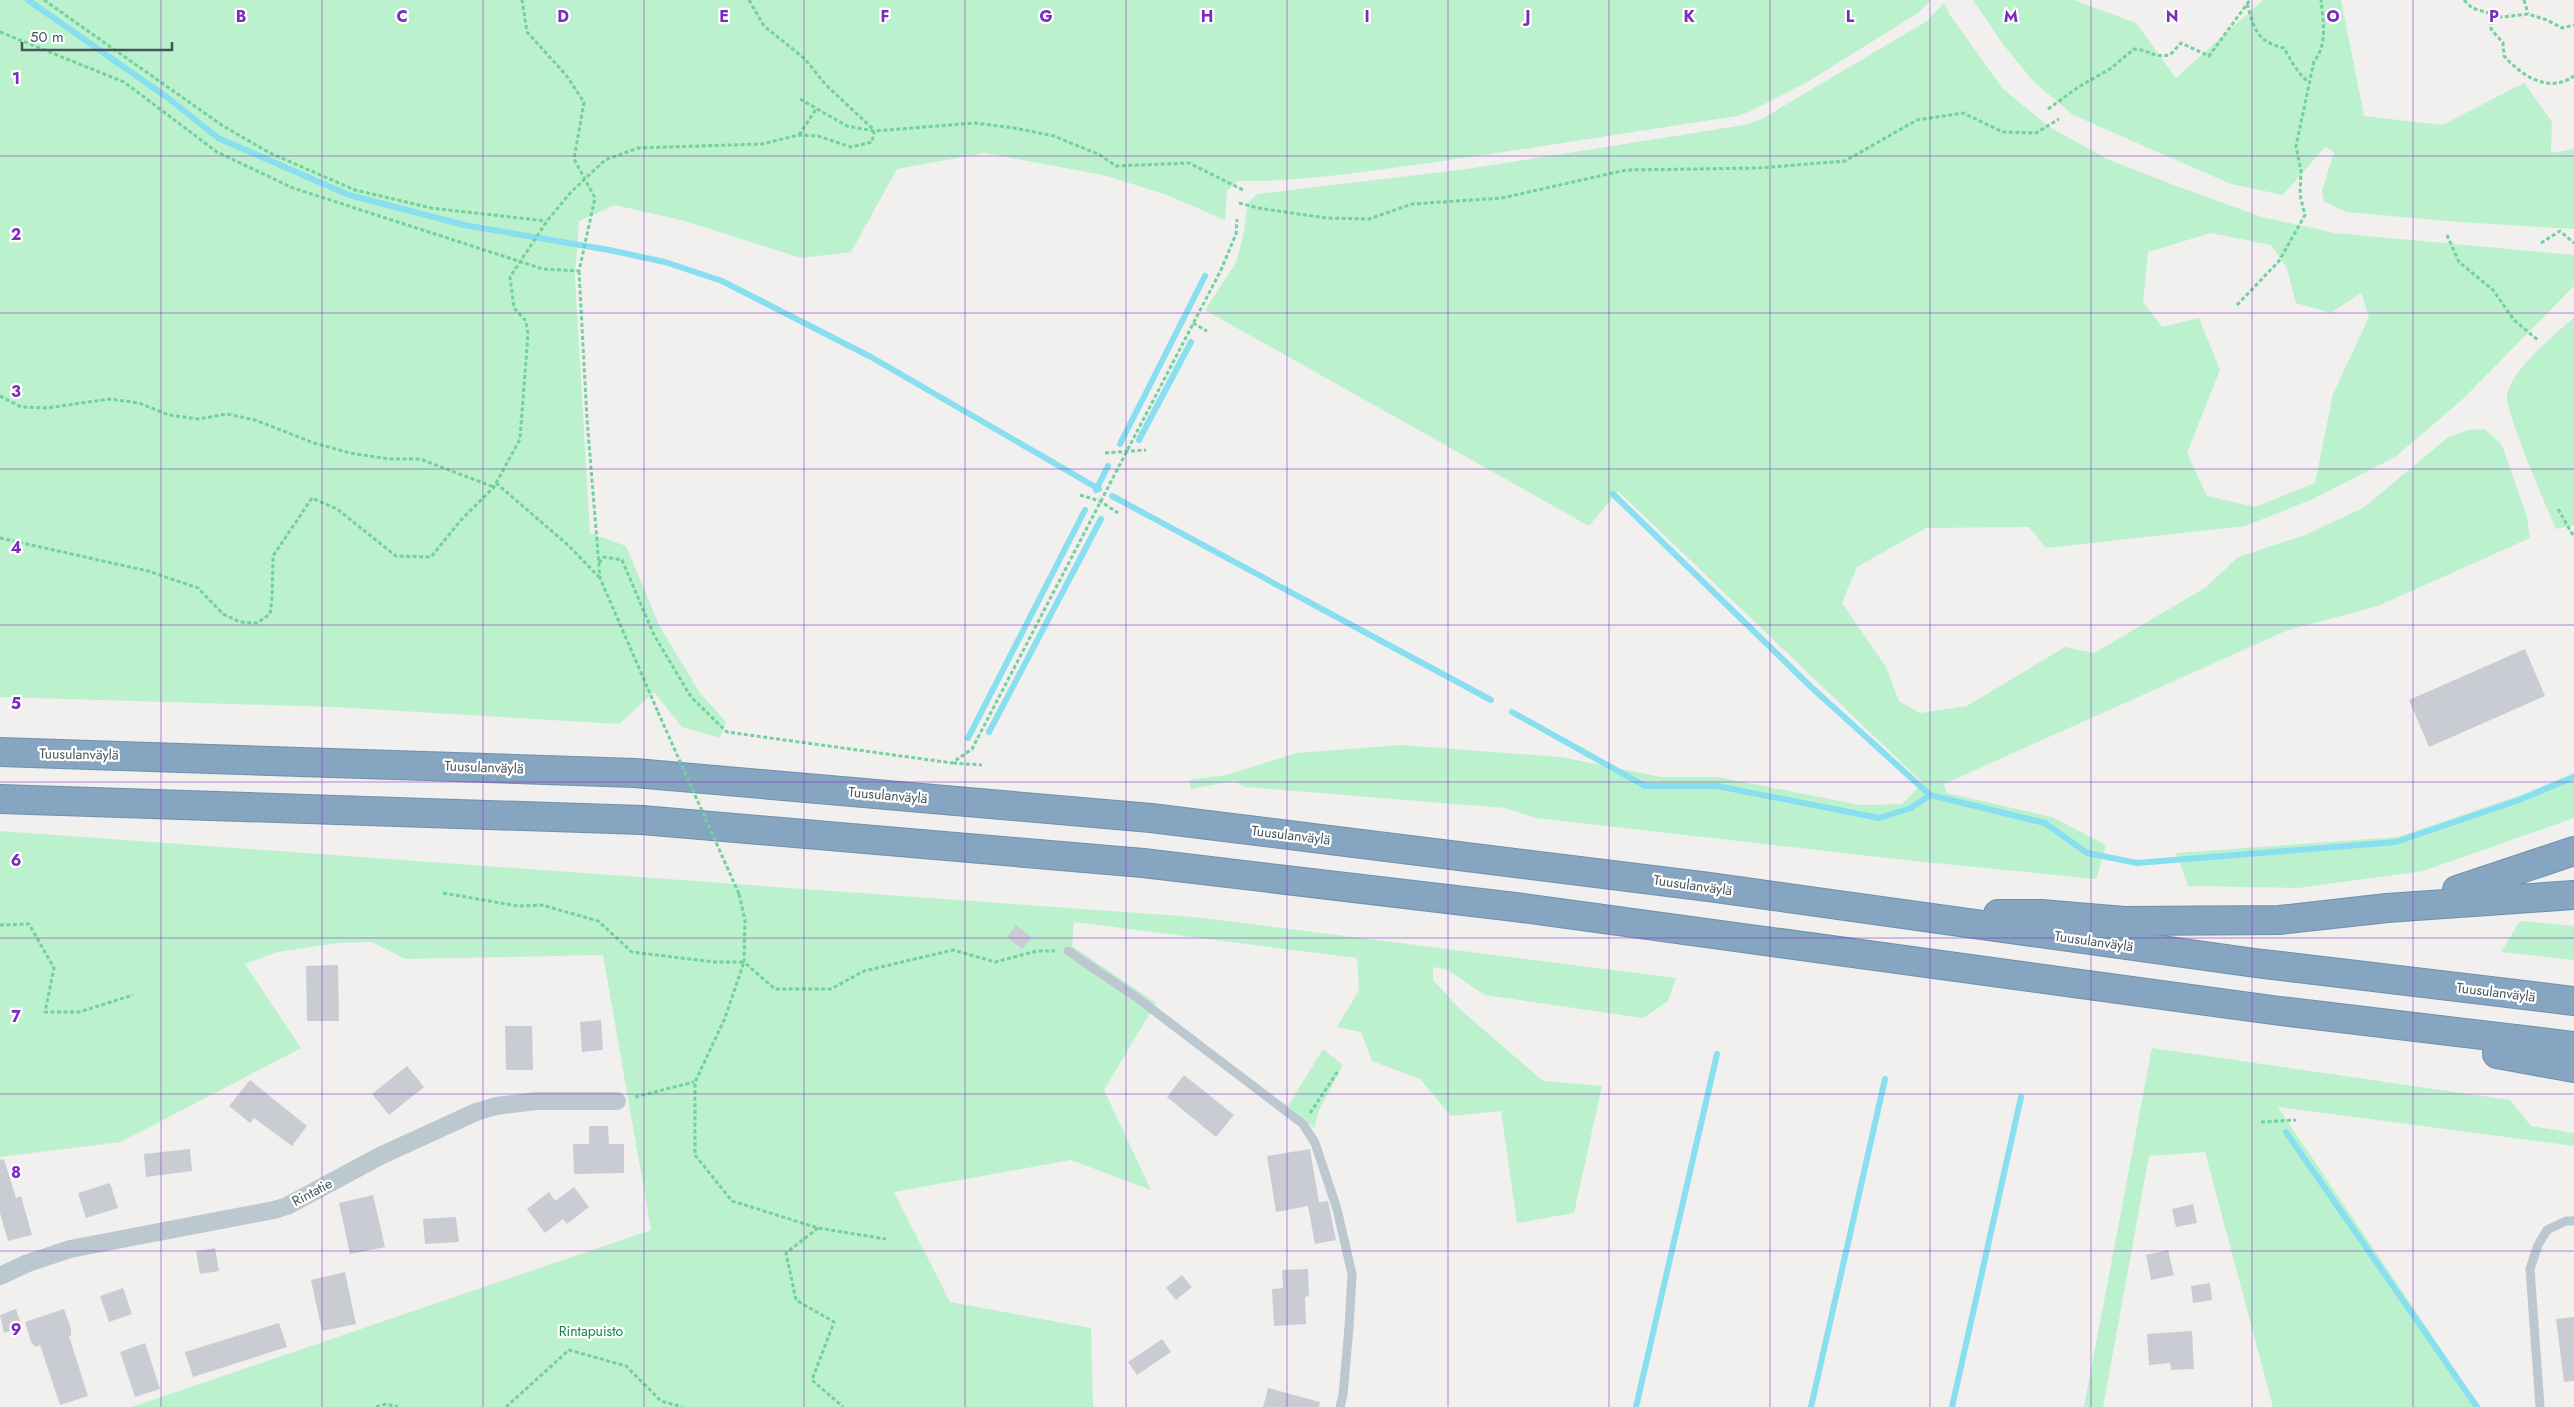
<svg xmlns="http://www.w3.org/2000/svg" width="2574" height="1407" font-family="Jost,sans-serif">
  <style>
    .green { fill: #bcf1ce; fill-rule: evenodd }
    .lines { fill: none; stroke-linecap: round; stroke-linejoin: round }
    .stream { stroke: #87dff0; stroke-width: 6 }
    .building { fill: #c9ccd2 }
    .highway-casing { stroke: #7090ac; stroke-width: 30 }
    .path { stroke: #72d19d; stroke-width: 3; stroke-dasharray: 4 2.5; stroke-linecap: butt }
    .lane { stroke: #bcc8cf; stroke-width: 9 }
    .street { stroke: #bcc8cf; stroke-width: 18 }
    .highway { stroke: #85a5c0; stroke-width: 28 }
    .path-bridge { stroke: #72d19d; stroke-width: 3; stroke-dasharray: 4 2.5; stroke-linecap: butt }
    .grid { fill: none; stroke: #7b2cbf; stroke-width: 1; stroke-opacity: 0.55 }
    .labels { text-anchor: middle; stroke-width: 4.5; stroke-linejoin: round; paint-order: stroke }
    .street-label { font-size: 14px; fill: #46545e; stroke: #fff }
    .park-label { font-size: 14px; fill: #138345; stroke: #fff }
    .grid-label { font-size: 16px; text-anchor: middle; font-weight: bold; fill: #7b2cbf; stroke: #fff; stroke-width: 4.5; stroke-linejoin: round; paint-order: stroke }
  </style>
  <rect width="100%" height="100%" fill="#f2efef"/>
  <path class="green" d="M0,0H1931L1918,13L1809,81L1751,111L1737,116C1632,132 1527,149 1422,164C1361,172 1299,182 1237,181L1227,191L1225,220L1167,195L1107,176L985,153L897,169L851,252L801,258L685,221L615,205L579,221L575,279L590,533L626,546L659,625L700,693L726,722L720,738L682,727L654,692L619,724L334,707L0,697Z
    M1973,0H2074L2136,23L2176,78L2263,0H2341L2364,116L2442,125L2524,83L2552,122L2551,153L2574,149V229L2459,222L2346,212L2324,201L2322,191L2334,152L2325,147L2283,195L2231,184L2073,115L2034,82L2002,43Z
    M1944,3L1950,15L2002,88L2048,126L2107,159L2179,187L2262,217L2335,233L2574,255V286L2464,398L2395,457L2313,499L2245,526L2046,548L2029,527L1926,528L1857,567L1842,603L1886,667L1899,701L1920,713L1967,706L2065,647L2094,653L2205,588L2238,557L2305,535L2363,508L2447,438L2468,430L2485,429L2502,445L2527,517L2530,538L2378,606L2288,630L1944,784L1947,793L2052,817L2106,845L2096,879L1914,861L1536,818L1505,808L1245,787L1235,781L1191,789L1189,780L1226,775L1297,753L1401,745L1561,757L1661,777H1718L1860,805L1902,804L1923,783L1618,491L1589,526L1205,310L1236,263L1243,237L1248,203L1257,194L1467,169L1744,125L1760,120L1927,21ZM2211,233L2271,245L2287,268L2296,303L2331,313L2361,293L2369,317L2333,394L2315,483L2255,507L2207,496L2187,453L2220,370L2199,318L2162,327L2143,302L2148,252Z
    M2574,317V525L2556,529C2547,508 2505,412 2507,395C2512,369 2555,335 2574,317Z
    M2574,773V818L2423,871L2298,888L2188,886L2176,853L2398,837L2521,795Z
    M0,831L1194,917L1676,978L1668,1001L1643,1018L1485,995L1448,970L1433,967V980L1462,1011L1543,1081L1602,1086L1574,1213L1517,1223L1501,1111L1451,1116L1420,1079L1372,1061L1361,1032L1337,1027L1359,990L1357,958L1074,922L1072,946L1156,1003L1104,1090L1151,1190L1071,1160L894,1192L950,1302L1091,1328L1093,1407H132L651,1230L603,955L405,959L372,942L338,943L277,952L245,964L301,1048L121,1142L0,1157Z
    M2520,921L2574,926V960L2501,952Z
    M2152,1048L2510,1100L2531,1126L2574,1133V1146L2278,1107L2480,1407H2273L2205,1152L2149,1156L2103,1407H2084Z
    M1323,1049L1343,1065L1319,1110L1314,1128L1288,1106Z"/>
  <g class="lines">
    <path class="stream" d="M28,0L168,98L218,138L349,195L464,225L609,250L665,262L722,281L871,357L1099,489
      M1139,440L1191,342
      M1120,444L1205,276
      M1096,490L1108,466
      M1613,494L1810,686L1930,795
      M1112,496L1491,700
      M1512,712L1645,786H1717L1879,818L1911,808L1930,795L2045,823L2087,853L2137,863L2396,842L2519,800L2574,777
      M989,732L1101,519
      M968,738L1085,510
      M2286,1132L2477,1407
      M1636,1407L1717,1054
      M1811,1407L1885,1079
      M1952,1407L2021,1097"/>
  </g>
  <path class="building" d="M2525,649L2545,696L2429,747L2409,700Z
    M1016,925L1032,938L1022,949L1007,937Z
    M338,965L339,1021H307L306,966Z
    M601,1020L603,1050L582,1052L580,1022Z
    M505,1026H532L533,1070H506Z
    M407,1066L424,1087L389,1115L372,1094Z
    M1184,1075L1234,1115L1216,1137L1167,1097Z
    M250,1080L307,1126L292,1146L254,1118L250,1123L229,1106Z
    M589,1126H608L609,1144H624V1173L574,1174L573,1144H589Z
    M190,1149L192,1171L146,1177L144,1154Z
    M1310,1149L1319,1202L1328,1201L1336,1240L1315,1244L1308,1206L1276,1212L1267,1156Z
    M4,1159L16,1198L21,1196L32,1235L8,1241L0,1213V1160Z
    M110,1183L118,1208L86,1218L78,1193Z
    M574,1187L589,1207L567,1224L563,1219L545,1233L527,1209L549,1192L555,1201Z
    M373,1195L385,1247L350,1254L339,1203Z
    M2193,1204L2197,1223L2176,1227L2172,1209Z
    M456,1217L459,1242L425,1244L423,1219Z
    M215,1248L219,1271L200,1274L196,1251Z
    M2168,1250L2174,1275L2151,1280L2146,1255Z
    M1308,1269L1309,1296L1305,1297L1306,1324L1274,1326L1272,1289L1283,1288L1282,1270Z
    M345,1272L356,1324L322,1331L311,1280Z
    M1182,1275L1192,1287L1176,1300L1166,1288Z
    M2210,1283L2212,1300L2193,1303L2191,1286Z
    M123,1288L132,1314L109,1322L100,1296Z
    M16,1309L22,1327L4,1333L0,1315Z
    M64,1309L71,1329V1336H69L88,1396L60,1405L40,1345L35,1347L31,1342L25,1322Z
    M2574,1317V1381L2564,1382L2556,1319Z
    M279,1323L287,1347L193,1377L185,1352Z
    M2192,1331L2194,1369L2171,1370L2170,1363L2149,1365L2147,1334Z
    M1162,1339L1171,1352L1137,1375L1128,1362Z
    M145,1343L160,1389L135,1397L120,1352Z
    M1268,1388L1320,1402L1319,1407H1263Z"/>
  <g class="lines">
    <defs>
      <path id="highway" d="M0,752L635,773L1151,818L1709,887L2255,963L2574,1001
        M0,799L642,820L1143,863L1515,907L2280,1011L2574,1046
        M2457,890L2574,851
        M1998,914H2041L2124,921L2279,920L2387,908L2574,895
        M2497,1054L2574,1068"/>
    </defs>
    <use href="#highway" class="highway-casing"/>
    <path class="path" d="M44,0L223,126L270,153L355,190L431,208L546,221
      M749,0L764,26L805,59L825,84L874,130
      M2464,0L2472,8L2502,17L2528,14L2547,20L2562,28L2574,25
      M2524,0L2528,14
      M2247,4C2255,30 2256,41 2284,48C2290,59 2300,78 2311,83
      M2492,14L2491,29L2503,43L2504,56C2522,76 2549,94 2574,76
      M0,32L124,82L217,152L293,188L543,269L579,271L595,198L574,159L584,102L566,75L527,32L522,0
      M800,99L847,126L874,131L975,123L1014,128L1054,136L1100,155L1116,166L1189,163L1243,190
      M2048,109L2080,86L2110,69L2134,49C2151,50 2151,58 2170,55L2181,43L2209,56L2250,0
      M799,135L816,109
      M1239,203L1258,208L1326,218L1369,219L1412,204L1502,198L1626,170L1759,168L1845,161L1917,120L1963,113L2003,132L2036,133L2059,119
      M2447,235L2459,262L2493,290L2514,320L2539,341
      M2541,243L2560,231L2574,243
      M579,271L587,419L600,578L658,712
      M2237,305L2279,261L2305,215L2300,195L2301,171L2296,146L2314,61C2328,45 2323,20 2321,0
      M1193,323L1207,331
      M0,396L21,407L47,408L109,399L139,403L169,415L199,419L227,414L255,420L314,443L350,453L389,459H420L494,487
      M1105,453L1146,450
      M496,483L568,545L600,578
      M1080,495L1100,501L1118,513
      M2558,509L2574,537
      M0,538L148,571L198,588L223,614L240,622L257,623L270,614L272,598L273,556L312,498L337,509L396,556L431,557L461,520L494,487L520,439L528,334L526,321L514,308L510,277L547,221L572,191L605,160L638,148L762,144L799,135L818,136L851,147L872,142L874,131
      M599,563L604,557L622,560L654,635L691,697L727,732L952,763L972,749L1221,270L1236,234L1237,219
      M953,763L982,765
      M443,893L518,906L542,905L598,921L632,952L714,962H744L725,1018L695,1082V1155L732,1201L818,1228L886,1239
      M739,894L745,920L744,962L775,989H831L864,971L953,950L995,962L1037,951H1055
      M0,925L29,924L54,968L45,1012H79L133,995
      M635,1097L694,1082
      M1310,1113L1338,1071
      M2261,1122L2296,1120
      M818,1228L786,1253L796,1300L834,1322L812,1380L843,1407
      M376,1407L386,1404L398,1407
      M506,1407L569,1350L626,1366L661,1401L682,1407"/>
    <path class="lane" d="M1068,951L1136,997L1303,1124L1315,1143L1337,1209L1352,1274L1349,1327L1343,1395L1340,1407
      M2540,1407L2530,1269L2538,1245L2547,1230L2566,1221H2574"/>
    <path class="street" d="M0,1276L28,1263L70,1249L274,1210L287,1206L380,1156L476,1112L496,1106L536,1101H617"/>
    <use href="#highway" class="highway"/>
    <path class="path-bridge" d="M658,712L739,894"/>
  </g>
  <path class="grid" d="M161,0V1407M322,0V1407M483,0V1407M644,0V1407M804,0V1407M965,0V1407M1126,0V1407M1287,0V1407M1448,0V1407M1609,0V1407M1770,0V1407M1930,0V1407M2091,0V1407M2252,0V1407M2413,0V1407M0,156H2574M0,313H2574M0,469H2574M0,625H2574M0,782H2574M0,938H2574M0,1094H2574M0,1251H2574"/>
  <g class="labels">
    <g class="street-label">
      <text transform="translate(79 754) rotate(1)" y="5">Tuusulanväylä</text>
      <text transform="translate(484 767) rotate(2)" y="5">Tuusulanväylä</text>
      <text transform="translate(888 795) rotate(5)" y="5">Tuusulanväylä</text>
      <text transform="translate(1291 835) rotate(7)" y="5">Tuusulanväylä</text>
      <text transform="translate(1693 885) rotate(8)" y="5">Tuusulanväylä</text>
      <text transform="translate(2094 941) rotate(8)" y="5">Tuusulanväylä</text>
      <text transform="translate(2496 992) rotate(7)" y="5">Tuusulanväylä</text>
      <text transform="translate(312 1192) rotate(-28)" y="5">Rintatie</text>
    </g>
    <g class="park-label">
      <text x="591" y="1336">Rintapuisto</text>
    </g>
  </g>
  <g class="grid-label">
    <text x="241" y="22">B</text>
    <text x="402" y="22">C</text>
    <text x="563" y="22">D</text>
    <text x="724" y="22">E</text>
    <text x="885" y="22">F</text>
    <text x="1046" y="22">G</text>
    <text x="1207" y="22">H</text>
    <text x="1367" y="22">I</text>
    <text x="1528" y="22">J</text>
    <text x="1689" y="22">K</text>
    <text x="1850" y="22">L</text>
    <text x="2011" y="22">M</text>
    <text x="2172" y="22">N</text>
    <text x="2333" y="22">O</text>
    <text x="2494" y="22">P</text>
    <text x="16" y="84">1</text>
    <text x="16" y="240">2</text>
    <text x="16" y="397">3</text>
    <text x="16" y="553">4</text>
    <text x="16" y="709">5</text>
    <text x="16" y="866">6</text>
    <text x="16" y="1022">7</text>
    <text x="16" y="1178">8</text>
    <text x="16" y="1335">9</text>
  </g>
  <path d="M22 42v8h150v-8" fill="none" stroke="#46545e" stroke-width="2.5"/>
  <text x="30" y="42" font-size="15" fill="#46545e" stroke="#ffffff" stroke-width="4" paint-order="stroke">50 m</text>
</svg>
